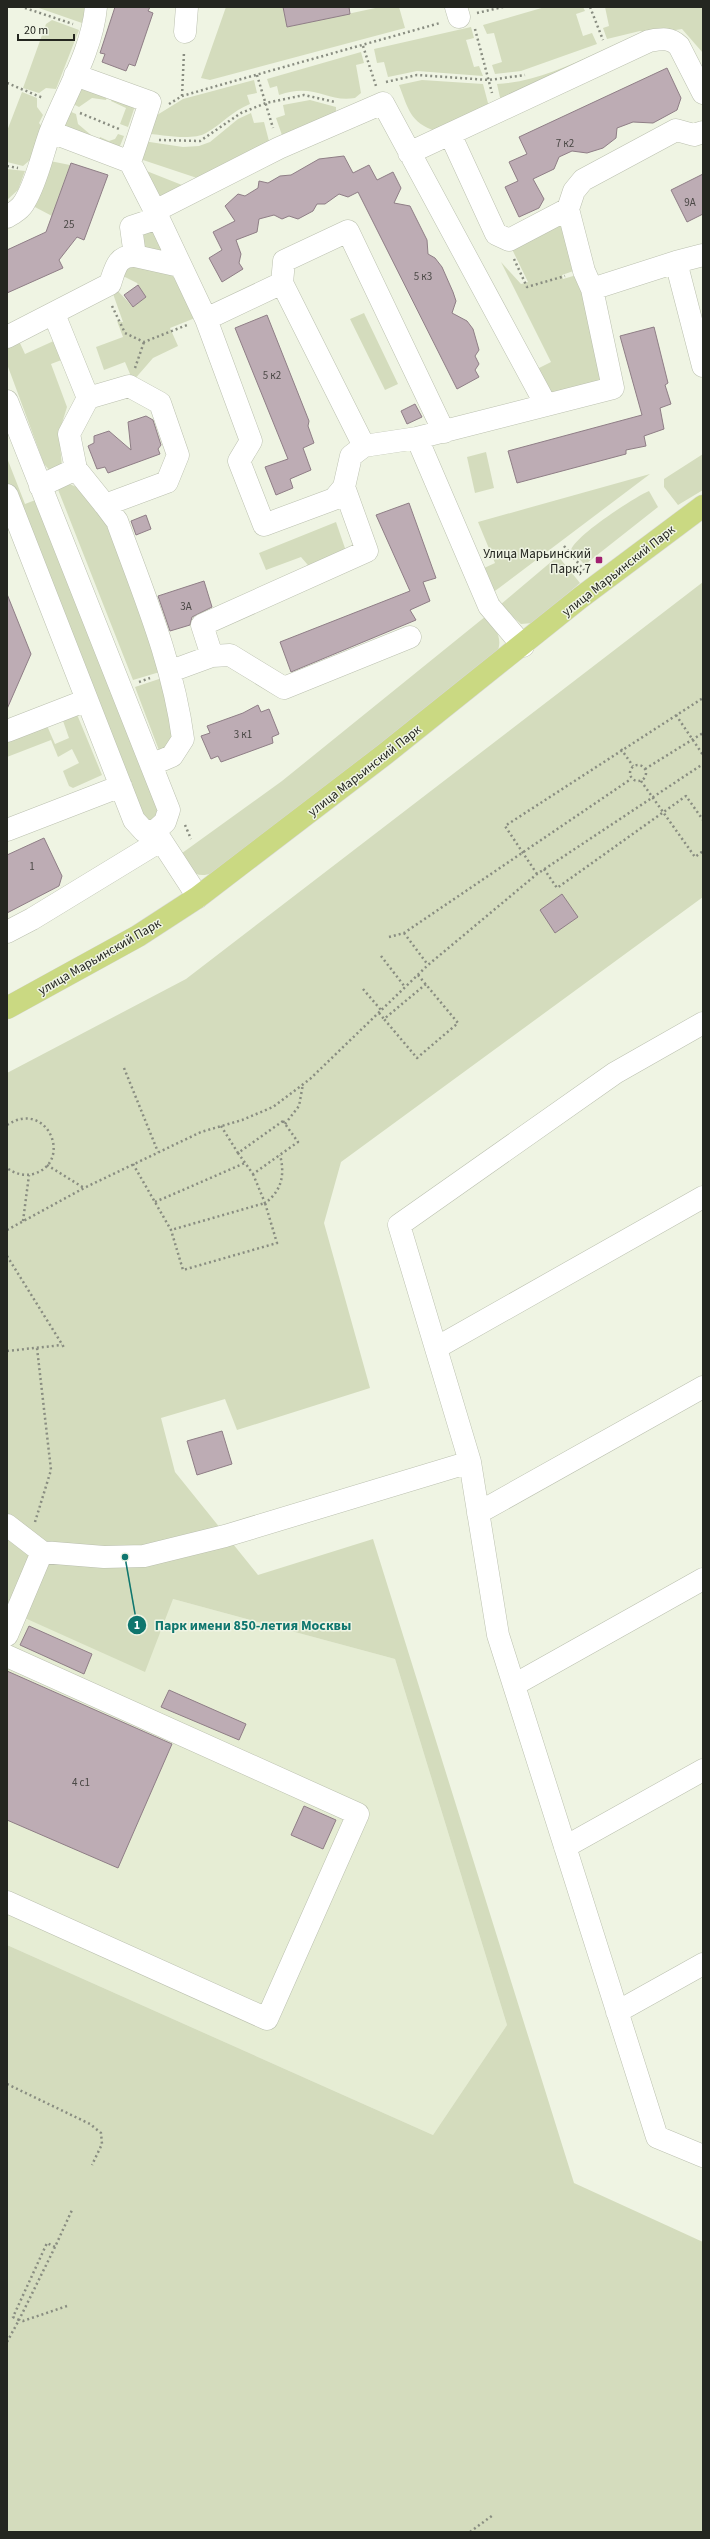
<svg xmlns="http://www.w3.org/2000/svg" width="710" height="2539" font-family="'Source Sans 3',sans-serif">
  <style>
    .built { fill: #e6edd4 }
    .green { fill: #d4dcbd }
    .building { fill: #bdacb4; stroke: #8f7e86 }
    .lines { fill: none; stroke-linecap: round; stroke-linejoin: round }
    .minor-casing { stroke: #bbc0af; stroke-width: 23 }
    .major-casing { stroke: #d8d8d7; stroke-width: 23 }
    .path { stroke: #898d81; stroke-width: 2.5; stroke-dasharray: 2 3; stroke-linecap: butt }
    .minor { stroke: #fff; stroke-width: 22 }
    .major { stroke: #cad982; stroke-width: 22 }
    .poi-dot { fill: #a12070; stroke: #eff4e3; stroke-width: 1.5 }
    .labels { text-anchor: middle; stroke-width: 3; stroke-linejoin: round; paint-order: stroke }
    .number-label { font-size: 11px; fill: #4a4845 }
    .poi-label { font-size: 13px; fill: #242620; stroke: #eff4e3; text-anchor: end }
    .street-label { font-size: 13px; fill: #242620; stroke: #eff4e3 }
    .leader { fill: none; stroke: #0f766e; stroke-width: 1.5 }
    .callout-dot { fill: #0f766e; stroke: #eff4e3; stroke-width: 1.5 }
    .mark-label { font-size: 12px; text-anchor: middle; font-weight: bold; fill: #fff }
    .callout-label { font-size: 14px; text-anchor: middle; font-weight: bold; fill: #0f766e; stroke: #eff4e3; stroke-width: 3; stroke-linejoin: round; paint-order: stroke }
  </style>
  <rect width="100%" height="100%" fill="#eff4e3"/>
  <path class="built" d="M173,1599L395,1659L507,2025L433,2135L7,1945V1610Z"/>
  <path class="green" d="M36,7H86V9L82,23Z
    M226,7H283L287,27L380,7H399L405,28L210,80L201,78Z
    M545,7H583L585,11L576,14L583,36L592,33L597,44L521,71L495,74L492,65L502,62L494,33L487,34L483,25Z
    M605,7H703V53L682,29L650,34L640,31L607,39L603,28L609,26Z
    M52,20L79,30L56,89L46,88L39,93L23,88L46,24Z
    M471,27L474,38L466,40L474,67L479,66L483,76L417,71L388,77L384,62L377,63L374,49Z
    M361,52L364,63L356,65L361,93L355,98C327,103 315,82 279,95L277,86L270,88L267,79Z
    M597,53L599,57L501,102L497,84C533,82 564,68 597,53Z
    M254,80L257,93L247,95L250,104C232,111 222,124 206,133C193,141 160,135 145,133L149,120L183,99Z
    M422,80L483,84L489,107L436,131C410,123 408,108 399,85Z
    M78,85L107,96L106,100L92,98L79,107L71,103Z
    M22,92L37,98V107L43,115L39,123L43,128L30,160L23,166L7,162V131Z
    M113,96L135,106L128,127L120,124L126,108L111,101Z
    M310,100L336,107V113L283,138L276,118L285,115L283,105Z
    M69,111L76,114L78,124L91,135V141L61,130Z
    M251,113L254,123L264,122L270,145L200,179L137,158L143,141L183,147L199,146L210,142L238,119Z
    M118,134L124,136L118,151L97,143L100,137L109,141L115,139Z
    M50,161L70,165L52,216L33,206Z
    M139,168L187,187L157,202Z
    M7,169L25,171L18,190L7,200Z
    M563,223L579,269L562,275L563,279L580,274L605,373L599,382L561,394L550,392L537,369L551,362L501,262L521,284L528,282L511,247Z
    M150,224L164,253L143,247L139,228Z
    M133,264L172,274L195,318L170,328L178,346L153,358L133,381L125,362L104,370L96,347L123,337L117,321L123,322L112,291L115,288L133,307L146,297L137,283L121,275L124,267Z
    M364,313L398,384L385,390L350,319Z
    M58,339L64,359L51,364L67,407L59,433L62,467L51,472L44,464L7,364V346L19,341L25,354Z
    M486,452L494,488L475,493L467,457Z
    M703,454V490L678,505L664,487V479Z
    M7,458L25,504L38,499L163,815L148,826L91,698L7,482Z
    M650,474L499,588L492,593L482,569L495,563L478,522Z
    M67,483L79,488L114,531L163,671L133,680L57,487Z
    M649,491L658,507L587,563H583L571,550C575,536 633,498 649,491Z
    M336,522L348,557L313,571L301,557L266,570L259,553Z
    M558,556L580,583L533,623L521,624L500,605Z
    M703,582V897L341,1162L324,1223L370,1388L237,1430L225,1399L161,1418L175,1472L258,1575L373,1539L574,2183L703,2242V2532H7V1945L433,2135L507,2025L395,1659L173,1599L145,1672L7,1610V1073L186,979Z
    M486,616C496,629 505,640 495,656L212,873C195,880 188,868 178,856L282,781Z
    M165,677L178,738L160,753L135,687Z
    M76,712L102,775L73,788L69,786L63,771L79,763L72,749L58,757L51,740L7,757V739L42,724L48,728L55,744L69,738L62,718Z"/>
  <path class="building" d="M115,7H150L148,11L153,13L135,66L129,64L126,71L102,62L105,54L100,53Z
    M283,7H349L350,14L287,27Z
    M667,68L681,98L677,110L653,123L633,122L617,128L616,138L603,148L587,153L572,151L559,157L554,169L533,179L544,199L539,208L519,217L505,187L518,181L509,162L527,154L519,137Z
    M344,156L353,173L369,165L377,180L393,172L401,188L394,203L410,206L427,240L428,254L435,258L442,267L453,292L456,301L452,313L467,321L473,329L479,350L475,356L479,364L475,370L479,377L457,389L358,192L348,197L339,194L325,204H317L313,211L298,219L289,216L282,219L274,215L259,219L257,232L236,240L241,254L239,263L243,269L222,282L209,258L222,250L213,232L235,221L225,206L238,194L245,196L258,188L259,181L268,183L280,176L291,175L319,159Z
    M71,163L108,175L84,240L77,237L59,260L63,268L7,293V250L46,232Z
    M703,174V214L687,222L671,190Z
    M138,285L146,297L133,307L124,295Z
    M267,315L309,421L308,426L314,443L303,448L311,470L290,479L293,488L276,495L265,467L288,459L235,328Z
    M654,327L668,383L665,385L671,404L660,408L664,429L644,436L646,446L626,450V454L517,483L508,451L642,415L620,336Z
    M415,404L422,417L407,424L401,411Z
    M146,416L153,420L161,445L158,449L160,454L108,473L105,467L97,469L88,446L94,443V436L109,431L131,450L128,422Z
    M409,503L436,578L423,582L430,601L410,610L416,620L291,672L280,642L410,591L376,515Z
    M146,515L151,529L136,535L131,521Z
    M204,581L212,607L192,617L190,625L170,631L158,596Z
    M7,594L31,654L7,709Z
    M258,705L261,712L269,709L279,734L272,737L273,743L221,762L218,756L211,759L201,736L210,733L207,726L243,713Z
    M44,838L62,876L59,886L7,913V855Z
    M562,894L578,917L555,933L540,910Z
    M222,1431L232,1464L197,1475L187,1441Z
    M29,1626L92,1654L84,1674L20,1645Z
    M7,1671L172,1744L118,1868L7,1820Z
    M169,1690L246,1724L239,1740L161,1707Z
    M304,1806L336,1820L323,1849L291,1835Z"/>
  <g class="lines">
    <defs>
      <path id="minor" d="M456,7L459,17
        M185,32L187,7
        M75,75L150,102L130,162
        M51,132L130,162L155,211
        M450,134L496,234L509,240L568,209
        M409,153L649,41C661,39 670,37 679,46L703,93
        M7,217C14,213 21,209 25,201C37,181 42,155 50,133C66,92 92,51 96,7
        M135,256L180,266
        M676,262L703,366
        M282,283L284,261L348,231L444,432
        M592,289L676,262L703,255
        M206,319L282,283L364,446
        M7,337L110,284C115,269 117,255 135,256L131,227L158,218
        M7,401L169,810L165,822L155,831H144L134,820L7,495
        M546,405L383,103L279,148L155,211L206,319L251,441L239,461L264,525L334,499L344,487L351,456L364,446L417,438L613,388L592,289L584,271L568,209L574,191L583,180L676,130L694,135L703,132
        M417,438L489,606L523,646
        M76,469L105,505L167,482L178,455L160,403L129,386L88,398
        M40,486L76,469L69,434L88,398L54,314
        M105,505L117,521C143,593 173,662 183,739L172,756L151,765
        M212,656L202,625L367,551L344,487
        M171,671L212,656L230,655L284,688L410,637
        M7,731L87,700
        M7,830L121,786
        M155,831L198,897
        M7,932L32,919L160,841
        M703,1023L615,1073L399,1225L470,1462L498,1635L657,2137L703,2156
        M436,1348L703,1197
        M478,1513L703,1387
        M7,1525L42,1552L104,1557L144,1556L225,1536L470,1462
        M7,1635L42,1552
        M7,1656L358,1814L267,2019L7,1902
        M514,1685L703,1579
        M565,1847L703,1770
        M617,2012L703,1964"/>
      <path id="major" d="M7,1008L138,936L198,897L385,754L580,598L703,506"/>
    </defs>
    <use href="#minor" class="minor-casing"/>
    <use href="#major" class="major-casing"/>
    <path class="path" d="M590,7L603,40
      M25,8L73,24
      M477,13L503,7
      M475,29L492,93
      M363,46L376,86
      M257,75L273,128
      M386,82L417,75L489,80L525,75
      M7,83L43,98
      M182,96L184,52
      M169,104L182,96L213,87L440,23
      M80,113L119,129
      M159,140L200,141L241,113L266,103L304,95L335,102
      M7,166L18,168
      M514,259L527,287L565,276
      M112,306L125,333L144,342L187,325
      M135,368L144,342
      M564,546L584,570
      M139,682L150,678
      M676,715L703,755
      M621,749L633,766
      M630 773a8 8 0 1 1 16 0a8 8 0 1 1-16 0Z
      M645,769L703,733
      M641,781L695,857L703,851
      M185,825L191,839
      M544,869L557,888L686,796L703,820
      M537,874L505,826L703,698
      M404,933L428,965
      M389,937L404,933L631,779
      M381,956L405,987
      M418,975L458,1023L417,1058L384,1019L426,984
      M363,989L381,1010
      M379,1013L384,1019
      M124,1068L158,1152
      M283,1121L298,1142L253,1174L238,1153Z
      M285,1124L299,1106L303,1084
      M7,1125C48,1098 74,1163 33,1174C24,1176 15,1174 7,1168
      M221,1126L238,1153
      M133,1164L171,1230L183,1270L277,1243L265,1203L171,1230
      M47,1165L84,1188
      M253,1174L265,1203C282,1191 285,1174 280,1155
      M155,1202L245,1163
      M23,1221L29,1175
      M7,1230L84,1188L201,1132L242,1120L273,1107L310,1079L428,965L537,874L703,764
      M7,1256L65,1349
      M7,1351L62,1345
      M35,1522L51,1470L37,1348
      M7,2084L90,2124L101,2133L102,2144L92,2165
      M55,2247L19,2320L23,2321L67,2306
      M7,2342L19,2320L13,2317L47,2243L55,2247L72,2210
      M470,2532L493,2515"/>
    <use href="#minor" class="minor"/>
    <use href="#major" class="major"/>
  </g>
  <rect class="poi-dot" x="595" y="556" width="8" height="8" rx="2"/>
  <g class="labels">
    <g class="number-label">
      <text x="565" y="147">7 к2</text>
      <text x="690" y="206">9А</text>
      <text x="69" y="228">25</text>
      <text x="423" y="280">5 к3</text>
      <text x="272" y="379">5 к2</text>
      <text x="186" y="610">3А</text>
      <text x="243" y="738">3 к1</text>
      <text x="32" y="870">1</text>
      <text x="81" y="1786">4 с1</text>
    </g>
    <g class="poi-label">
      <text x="591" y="558">Улица Марьинский<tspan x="591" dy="15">Парк, 7</tspan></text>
    </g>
    <g class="street-label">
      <text transform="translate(618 570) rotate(-38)" y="5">улица Марьинский Парк</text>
      <text transform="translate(364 770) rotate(-38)" y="5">улица Марьинский Парк</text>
      <text transform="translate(99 956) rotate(-30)" y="5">улица Марьинский Парк</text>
    </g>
  </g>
  <path class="leader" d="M125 1557L137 1625"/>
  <g class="callout-dot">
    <circle cx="125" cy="1557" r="4"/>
    <circle cx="137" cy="1625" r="10"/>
  </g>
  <g class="mark-label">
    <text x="137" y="1629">1</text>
  </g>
  <g class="callout-label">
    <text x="253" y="1630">Парк имени 850-летия Москвы</text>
  </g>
  <rect width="710" height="2539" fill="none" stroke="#242620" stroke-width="16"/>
  <path d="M18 34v6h56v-6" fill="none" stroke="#242620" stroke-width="2"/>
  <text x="24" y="34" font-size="12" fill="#242620" stroke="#eff4e3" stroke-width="3" paint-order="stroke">20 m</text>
</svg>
